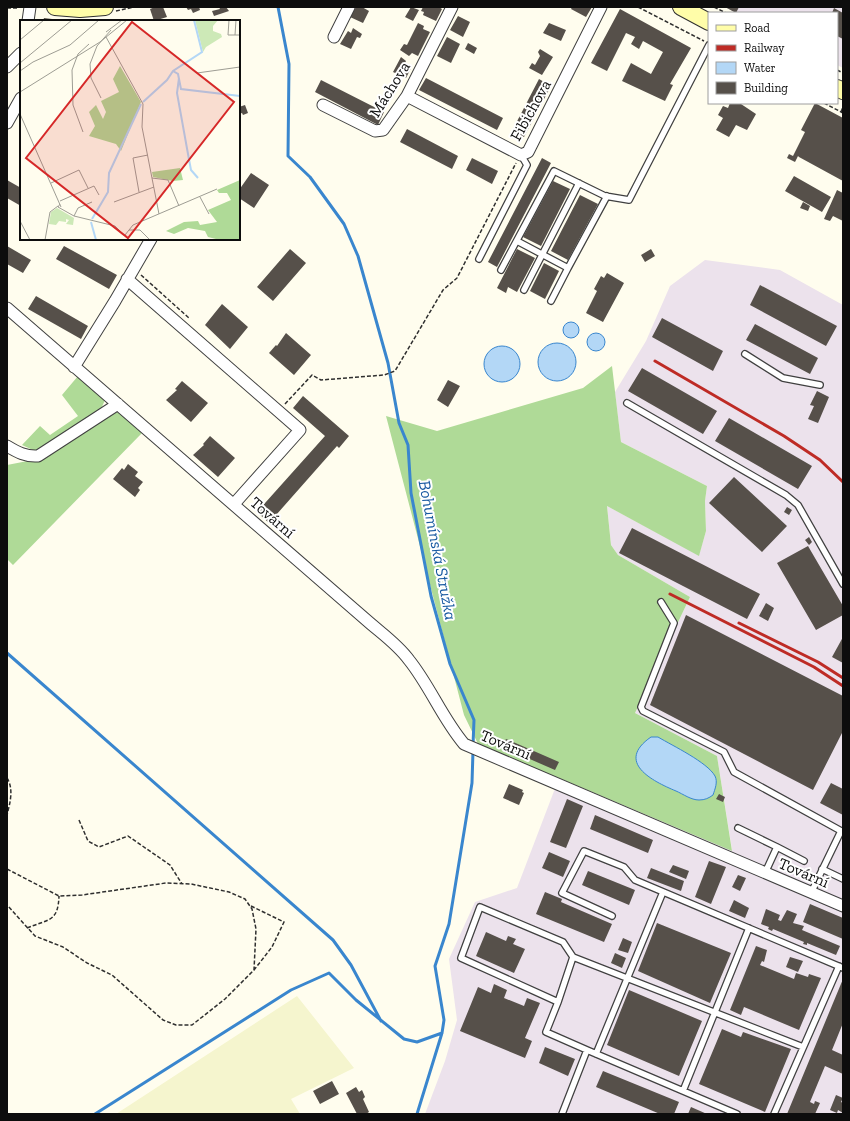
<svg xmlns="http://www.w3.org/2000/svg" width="850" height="1121" font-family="'Zilla Slab',serif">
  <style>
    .industrial { fill: #ece2ec }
    .farmland { fill: #f5f5ce }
    .forest { fill: #afda97 }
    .water { fill: #b3d7f6; stroke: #3986ce }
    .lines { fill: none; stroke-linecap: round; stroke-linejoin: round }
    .stream { stroke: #3986ce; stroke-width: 3 }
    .building { fill: #56504a }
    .service-casing { stroke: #404040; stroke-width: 8 }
    .minor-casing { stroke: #404040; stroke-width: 13 }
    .secondary-casing { stroke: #2f2f2f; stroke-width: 18 }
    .path { stroke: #2f2f2f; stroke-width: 1.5; stroke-dasharray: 4 2; stroke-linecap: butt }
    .service { stroke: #fff; stroke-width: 5.5 }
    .minor { stroke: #fff; stroke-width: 11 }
    .secondary { stroke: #fffda9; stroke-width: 16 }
    .rail { stroke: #be2b25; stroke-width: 3 }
    .labels { text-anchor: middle; stroke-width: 4; stroke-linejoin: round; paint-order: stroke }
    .street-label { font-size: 16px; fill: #0d0d0d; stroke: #fff }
    .water-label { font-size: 17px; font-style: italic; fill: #1658a0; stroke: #fff }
    .inset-river { fill: none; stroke: #b3d7f6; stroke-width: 2 }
    .inset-road { fill: none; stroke: #9e9d94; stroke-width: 1 }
    .view { fill: #d62828; fill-opacity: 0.15; stroke: #d62828; stroke-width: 2 }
    .inset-edge { fill: none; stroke: #0d0d0d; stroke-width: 2 }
  </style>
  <rect width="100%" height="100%" fill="#fffdee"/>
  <path class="industrial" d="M725,7H843V68L837,65V13H736Z
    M705,260L780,270L843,305V1114H425L445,1061L457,1020L449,959L475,902L517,888L559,778L732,850L717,756L635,713L690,597L618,555L611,545L607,506L699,555L706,531L705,501L707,486L621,442L615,392L646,341L670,286Z"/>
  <path class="farmland" d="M297,996L354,1068L291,1099L300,1114H116Z"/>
  <path class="forest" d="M612,366L621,442L707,486L705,501L706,531L699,556L607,506L611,545L618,555L690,597L635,713L717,756L732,851L559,778L480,748L464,715L386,416L437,431L583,388Z
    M78,376L105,400L101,409L37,452L22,445L40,426L50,435L78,416L62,395Z
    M119,412L142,433L13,565L7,559V465L38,459L106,414Z"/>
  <path class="water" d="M563 330a8 8 0 1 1 16 0a8 8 0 1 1-16 0Z
    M587 342a9 9 0 1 1 18 0a9 9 0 1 1-18 0Z
    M538 362a19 19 0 1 1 38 0a19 19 0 1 1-38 0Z
    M484 364a18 18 0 1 1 36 0a18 18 0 1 1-36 0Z
    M651,737H658C673,746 707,762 715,776C718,782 715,789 713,795C709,798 705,800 699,800C691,800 683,794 676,791C652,781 615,762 651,737Z"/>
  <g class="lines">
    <path class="stream" d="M278,7L289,64L288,156L310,177L344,224L358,256L388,363L399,423L408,445L411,493L431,596L450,664L474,720L473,745
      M7,653L333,940L351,965L381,1021
      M95,1114L291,990L329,973L356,1000L404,1039L417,1042L442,1033
      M417,1114L442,1033L444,1020L435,966L449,924L472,783L473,751"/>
  </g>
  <path class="building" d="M155,7H163L167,17L154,21L150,9Z
    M186,7H199L200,10L193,13L191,9L188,10Z
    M219,7H226L229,11L214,16L212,11L220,9Z
    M356,7H362L369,11L363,23L350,17Z
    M411,7L419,10L413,21L405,17Z
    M423,7H439L442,9L436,21L423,15L424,12L421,11Z
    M572,7H592L586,17L571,9Z
    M725,7H739L736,13Z
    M834,8L843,13V39L837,36V13H832Z
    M620,9L691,48L670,84L673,85L665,101L622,81L631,63L651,74L663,52L643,41L639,49L631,44L635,37L626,33L607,71L591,63Z
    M458,16L470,22L463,37L450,30Z
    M44,18L60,20V21H43Z
    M418,23L424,26L423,29L430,32L418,56L412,53L409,56L400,50L404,44L407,45Z
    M549,23L566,30L561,41L543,33Z
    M353,28L362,34L360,38L357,37L351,49L340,44L348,31L351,33Z
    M447,37L460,44L451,63L437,56Z
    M468,43L477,48L474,54L465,49Z
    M540,49L553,57L542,75L529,68L532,63L535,65L540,56L538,52Z
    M401,57L406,61L405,63L412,66L406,78L393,72Z
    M426,78L503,118L497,130L419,90Z
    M539,79L551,86L524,137L512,131Z
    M321,80L384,112L378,125L315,92Z
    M730,103L741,104L756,114L747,130L736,125L729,137L716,130L723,118L718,115L723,106L728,108Z
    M815,103L843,118V181L799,157L798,156L795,162L787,158L789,154L793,156L805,132L801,130Z
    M245,105L248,113L243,115L242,113L239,114V107Z
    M407,129L458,156L452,169L400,142Z
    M472,158L498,171L492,184L466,170Z
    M542,158L551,163L497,267L488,262Z
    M251,173L269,185L254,208L239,198V190Z
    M794,176L831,197L822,212L785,191Z
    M7,180L21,188V206L7,198Z
    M553,181L570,189L541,246L523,237Z
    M837,190L843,193V221L833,216L830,221L824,219Z
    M580,195L598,204L568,260L551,251Z
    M803,202L810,206L808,211L800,208Z
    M7,246L31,260L23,273L7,264Z
    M64,246L117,275L109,289L56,259Z
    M290,249L306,263L273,301L257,287Z
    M517,249L535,258L517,292L508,287L506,293L497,288Z
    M651,249L655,256L645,262L641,255Z
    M544,263L559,271L545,299L530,291Z
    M607,273L624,283L603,322L586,313L597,291L594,289L601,276L604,278Z
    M760,285L837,326L826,346L750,305Z
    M36,296L88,326L81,339L28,309Z
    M222,304L248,327L230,349L205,325Z
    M662,318L723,351L713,371L652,337Z
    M755,324L818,358L810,374L746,340Z
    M286,333L311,355L294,375L269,353L276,345L277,346Z
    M642,368L717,411L703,434L628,391Z
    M448,380L460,386L448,407L437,400Z
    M182,381L208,403L191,422L166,400L177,390L175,389Z
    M817,391L829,397L818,423L808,419L814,406L810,405Z
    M303,396L349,436L339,448L337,446L269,523L257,512L325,436L293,408Z
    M729,418L812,466L798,489L715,441Z
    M210,436L235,458L218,477L193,455L204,445L203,444Z
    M128,464L138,472L135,476L143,482L138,488L140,490L135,497L113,479L122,468L124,470Z
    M734,477L787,526L762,552L709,503Z
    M787,507L792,510L789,515L784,512Z
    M632,528L760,594L747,619L619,553Z
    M809,537L812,542L809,545L805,540Z
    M808,546L843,606V615L816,630L777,563Z
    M766,603L774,608L768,621L759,616Z
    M686,615L843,696V731L813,790L650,705Z
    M843,637V663L832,657Z
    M506,739L559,762L555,770L502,747Z
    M831,783L843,789V815L820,803Z
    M509,784L523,790L522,792L524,793L519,805L503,798Z
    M719,794L725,797L723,802L716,799Z
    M567,799L583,806L566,848L550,842Z
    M595,815L653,840L648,853L590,829Z
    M549,852L570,861L563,877L542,868Z
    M709,861L726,867L711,904L695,897Z
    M673,865L689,871L686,879L669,872Z
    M651,868L684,881L681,891L647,878Z
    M588,871L635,890L629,905L582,885Z
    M738,875L746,878L740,891L732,887Z
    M545,892L562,899L561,902L612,924L604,942L536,914Z
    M734,900L749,908L745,918L729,911Z
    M810,904L843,918V939L803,922Z
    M766,909L780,915L778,920L781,921L787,910L797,914L793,923L804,926L802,930L840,946L836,955L807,943V945L803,944L804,942L773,929L772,931L768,929L769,927L761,924Z
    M657,923L731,953L710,1003L638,971Z
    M486,932L506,941L508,936L516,939L513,944L525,949L514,973L476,956Z
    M623,938L632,942L628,953L618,950Z
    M756,946L767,950L764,962L762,961L760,965L794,979L796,973L808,977L809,974L821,978L799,1030L744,1007L741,1015L730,1010Z
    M615,953L626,958L622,968L611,963Z
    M790,957L803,961L798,972L786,967Z
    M843,979V1023L832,1050L843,1055V1074L825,1066L810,1102L814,1104L815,1101L820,1103L815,1114H787Z
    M494,984L507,990L504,998L524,1006L527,998L540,1003L525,1038L532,1041L525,1058L460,1031L478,987L491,993Z
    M629,990L702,1021L679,1076L607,1045Z
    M722,1029L741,1037L743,1032L791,1049L765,1112L699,1084Z
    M545,1047L575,1059L568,1076L539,1063Z
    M603,1071L679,1102L674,1114H660L596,1087Z
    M332,1081L339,1094L320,1104L313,1091Z
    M356,1087L359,1092L362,1090L365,1097L363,1099L369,1112L366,1114H357L346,1093Z
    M836,1095L843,1098L841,1102L843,1103V1113L838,1110L837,1113L830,1110Z
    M691,1107L707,1114H688Z"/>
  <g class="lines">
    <defs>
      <path id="service" d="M517,241L568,268L607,196
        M479,259L527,165L521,155
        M501,270L554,171L605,196L629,200L709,45
        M524,290L579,183
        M551,301L568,268
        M745,354L783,378L820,385
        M627,403L786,495L798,505L843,584
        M661,602L674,623L641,707L643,711L724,752L734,772L843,832
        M738,828L777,847
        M822,869L843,879
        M765,873L777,847L804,861
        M811,893L841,831
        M612,916L562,893L584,851L624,867L635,880L843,968
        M573,957L558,1002L461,958L480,907L563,942L573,957L803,1047
        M558,1002L546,1032L587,1050
        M596,1054L663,892
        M683,1091L749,928
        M562,1114L587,1050L737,1114
        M774,1114L839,966"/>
      <path id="minor" d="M28,21L30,7
        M334,37L349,7
        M7,67L21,53
        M407,96L521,155L528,152L601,7
        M323,105L375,131L383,130L407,96L452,7
        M7,123L21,98
        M127,279L300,430L234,504
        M7,308L371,624C384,635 399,646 409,660C430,686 442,718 464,744L843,906
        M74,367L115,301L151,239
        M7,446C17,452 26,457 38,456L118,404"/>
      <path id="secondary" d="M55,7L80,9L105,7
        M681,7L709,22
        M837,88L843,91"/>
    </defs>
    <use href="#service" class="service-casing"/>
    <use href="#minor" class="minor-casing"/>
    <use href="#secondary" class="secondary-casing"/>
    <path class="path" d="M638,7L704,41
      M714,7L726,13
      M7,8H19
      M116,11L134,7
      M837,70L843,73
      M824,103L843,113
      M841,112L843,107
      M141,275L189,318
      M285,404L312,375L321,380L384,375L395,371L443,290L457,278L516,163
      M7,778C14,789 10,803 7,815
      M79,820L88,841L99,847L128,836L170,865L182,884
      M7,869L59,896L82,895L166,883L191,884L229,892L245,899L252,909L256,929L254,970L225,999L192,1025H176L163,1020L112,975L87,963L63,947L35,936L7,905
      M251,906L284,922L272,947L254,970
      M27,928C49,919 58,922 59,896"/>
    <use href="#service" class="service"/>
    <use href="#minor" class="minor"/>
    <use href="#secondary" class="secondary"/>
    <path class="rail" d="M655,361L784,436L820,460L843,482
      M670,594L814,667L843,686
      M739,623L818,662L843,678"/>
  </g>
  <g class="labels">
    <g class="street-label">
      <text transform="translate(389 89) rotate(-58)" y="6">Máchova</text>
      <text transform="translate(530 110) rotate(-61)" y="6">Fibichova</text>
      <text transform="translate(273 517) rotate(41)" y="6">Tovární</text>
      <text transform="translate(506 744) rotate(23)" y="6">Tovární</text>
      <text transform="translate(804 872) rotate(23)" y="6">Tovární</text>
    </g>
    <g class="water-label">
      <text transform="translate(438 550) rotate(79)" y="6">Bohumínská Stružka</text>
    </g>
  </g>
  <g transform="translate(20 20)">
    <rect width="220" height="220" fill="#fffdee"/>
    <path d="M175,0H198L193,6V11L201,14L202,17L186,27L183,32ZM37,188L54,198L53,205L46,204L49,200L46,199V202L39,201L36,205L29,204L31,192Z" fill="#cde9b7"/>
    <path d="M100,46L121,82L101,131L96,124L69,116L75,106L69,92L76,85L83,99L86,92L81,81L99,72L93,59ZM160,148L163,160L153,161L133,157L132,152ZM220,160V220H200L188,217L185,211L168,208L154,214L146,211L164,202L178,201L180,205L197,202L188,190L211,180L207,173H199L197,170Z" fill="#afda97"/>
    <path class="inset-river" d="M153,51L158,54L161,69L220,76M159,58L157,73L168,134L171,150L178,158M123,82L147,60L153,51L182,32L174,0M72,199L88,172L89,153L121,84M71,202L76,220"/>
    <path class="inset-road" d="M209,0L208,15H220M86,12L102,0M215,15L216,0M86,17L123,84L122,107L139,194M0,20L24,0M0,43L52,0M0,51L13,42L50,25L79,0M177,53L220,47M0,72L80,22L107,0M81,78L71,58L70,44L77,26L91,10M0,94L41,187M63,112L53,85L52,50L58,34L69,24M132,158L148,160L159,186M31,163L59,150L68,168M119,172L113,138L128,135M180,177L189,194M40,181L74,166L79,175M94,182L134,167M40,184L38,187L54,196L95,206L109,220M54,196L58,188L72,182M0,201L10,220M109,210H120L130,220M105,215L113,205L197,169M25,220L30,192L38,186"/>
    <path class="view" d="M112,2L214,82L108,218L6,138Z"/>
    <rect width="220" height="220" class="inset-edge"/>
  </g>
  <rect width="850" height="1121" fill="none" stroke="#0d0d0d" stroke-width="16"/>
  <rect x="708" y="12" width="130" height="92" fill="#ffffff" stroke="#9e9e9e"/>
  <rect x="716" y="25" width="20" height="6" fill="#fffda9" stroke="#9e9e9e"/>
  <text x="744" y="32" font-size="12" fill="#0d0d0d">Road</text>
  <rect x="716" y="45" width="20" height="6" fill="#be2b25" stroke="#9e9e9e"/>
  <text x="744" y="52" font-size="12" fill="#0d0d0d">Railway</text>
  <rect x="716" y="62" width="20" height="12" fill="#b3d7f6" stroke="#9e9e9e"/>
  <text x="744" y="72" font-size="12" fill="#0d0d0d">Water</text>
  <rect x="716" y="82" width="20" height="12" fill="#56504a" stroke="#9e9e9e"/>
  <text x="744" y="92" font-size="12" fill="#0d0d0d">Building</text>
</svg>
